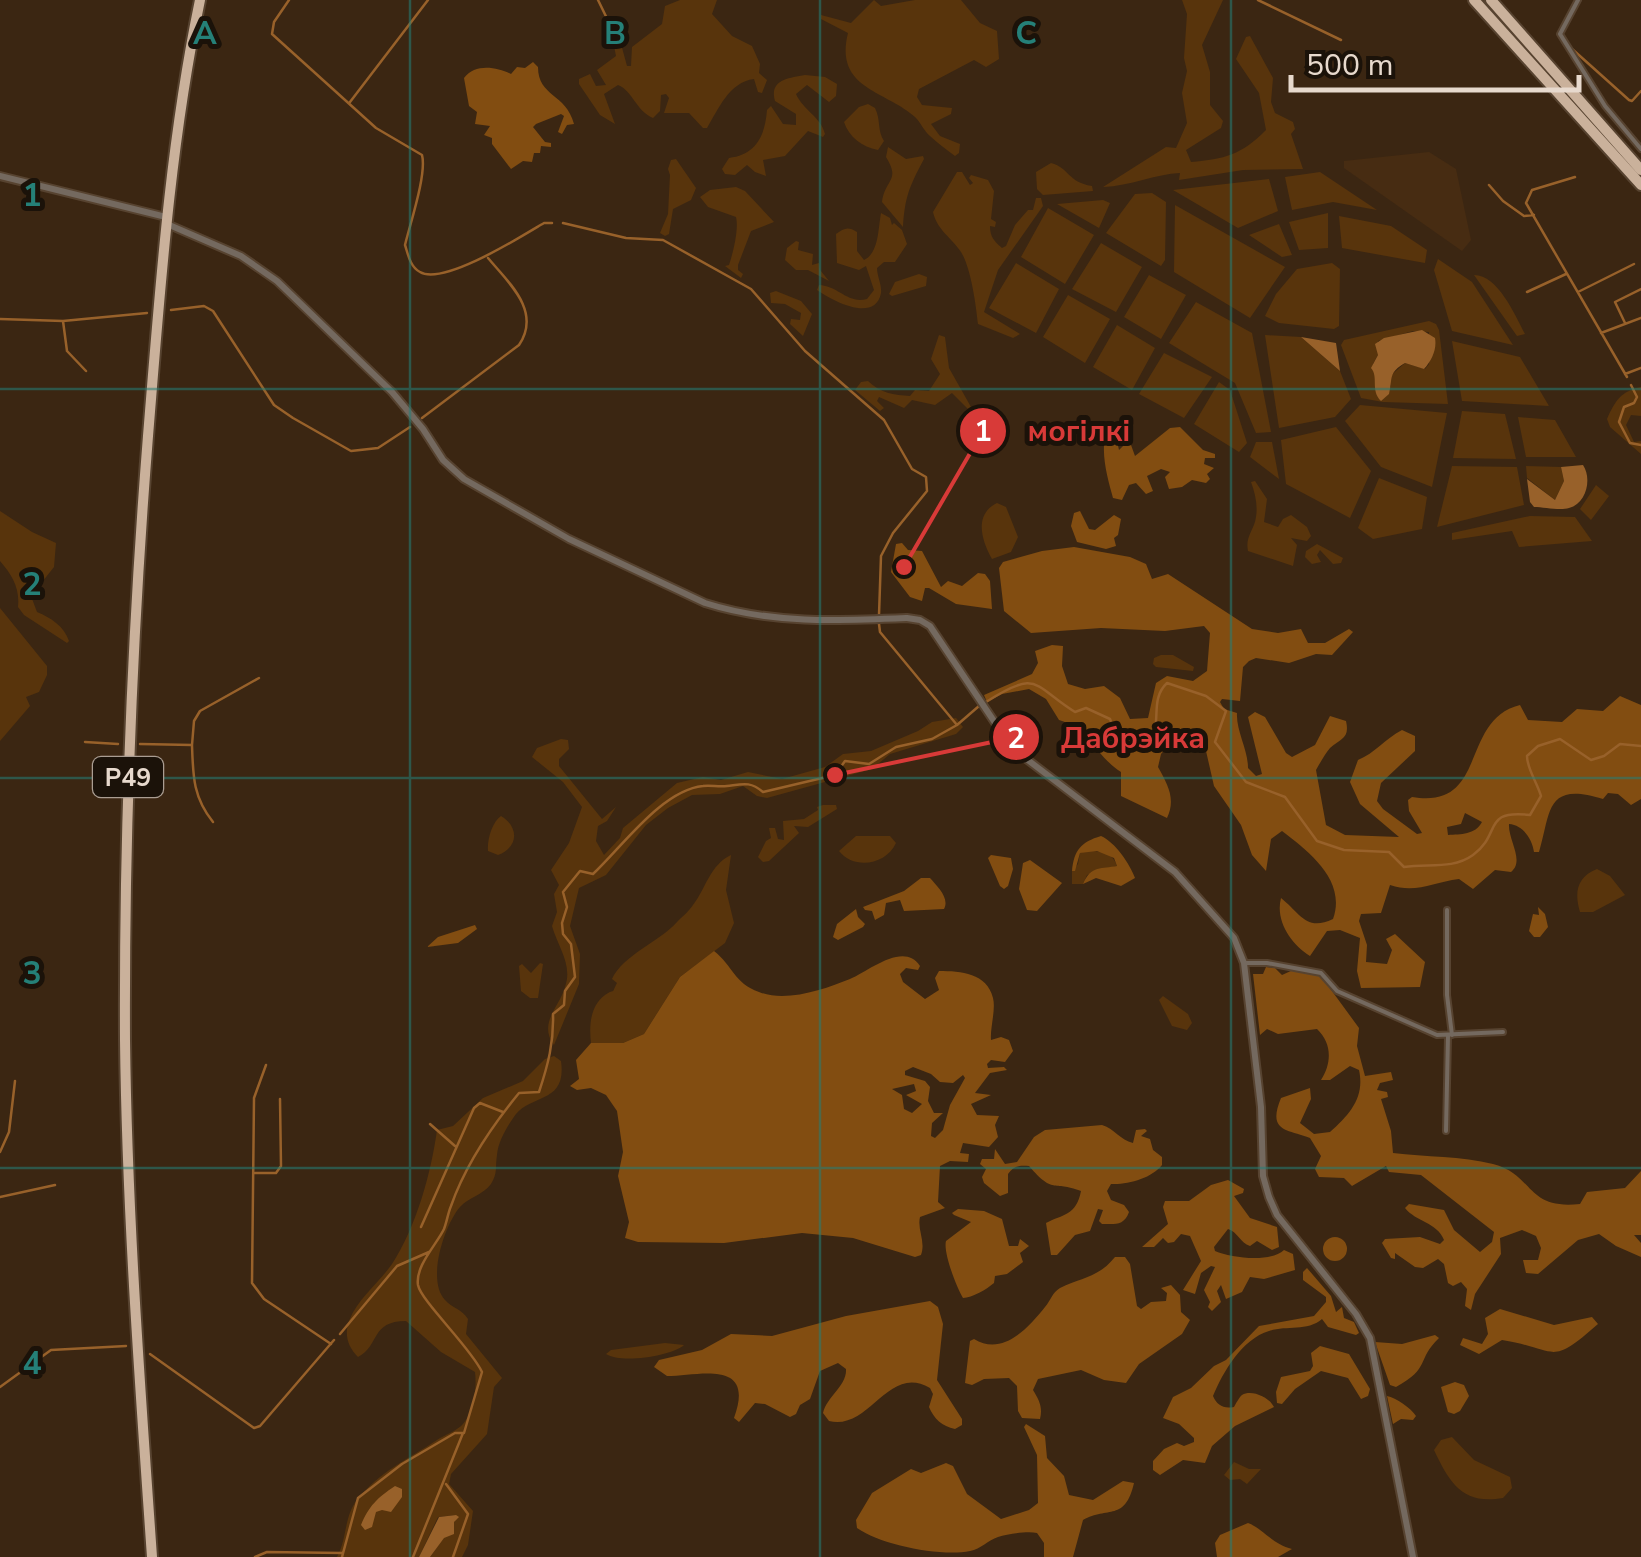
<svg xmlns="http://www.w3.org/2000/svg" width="1641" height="1557" font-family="'Nunito Sans',sans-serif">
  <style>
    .built { fill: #472c12 }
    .green { fill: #58340c; fill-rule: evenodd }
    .forest { fill: #824d11; fill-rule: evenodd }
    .water { fill: #98612a }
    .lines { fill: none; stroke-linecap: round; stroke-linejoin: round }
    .stream { stroke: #98612a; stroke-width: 2.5 }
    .minor-casing { stroke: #574330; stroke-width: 8 }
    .tertiary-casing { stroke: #574330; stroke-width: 10 }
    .trunk-casing { stroke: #574330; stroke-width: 14 }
    .minor { stroke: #74695f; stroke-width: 4 }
    .tertiary { stroke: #74695f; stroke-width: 6 }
    .trunk { stroke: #cab19b; stroke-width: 10 }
    .grid { fill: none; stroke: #258078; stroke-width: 2.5; stroke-opacity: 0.55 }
    .labels { text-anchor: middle; stroke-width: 10; stroke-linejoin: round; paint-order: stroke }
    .shield { fill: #1b1209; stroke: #aa9d92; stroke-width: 2.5 }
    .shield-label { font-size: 25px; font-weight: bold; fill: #e7d9cd }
    .grid-label { font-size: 32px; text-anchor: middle; font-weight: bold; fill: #258078; stroke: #1b1209; stroke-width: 10; stroke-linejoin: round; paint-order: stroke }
    .leader { fill: none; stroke: #d83a38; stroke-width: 4 }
    .callout-dot { fill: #d83a38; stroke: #1b1209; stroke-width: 4 }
    .mark-label { font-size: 30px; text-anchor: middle; font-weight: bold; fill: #fff }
    .callout-label { font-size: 30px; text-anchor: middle; font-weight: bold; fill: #d83a38; stroke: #1b1209; stroke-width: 10; stroke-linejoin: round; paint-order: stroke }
  </style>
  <rect width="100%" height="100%" fill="#3b2612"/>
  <path class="built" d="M1429,152L1456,169L1471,240L1462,251L1344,168V161Z"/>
  <path class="green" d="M680,0H717L712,14L732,36L752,46L760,64L759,73L767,80L762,93L758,92L754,79C729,82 718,110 707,128H703L689,113H664L669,98L666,94L661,95L660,111L653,118C636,111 633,91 618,85L604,94L615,124L600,115L579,84V79L590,74L596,86L606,85L597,70L616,56L614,46L621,44L627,66H631L632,47L662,24L665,6Z
    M874,0L881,6L915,0H961L980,23L997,31L999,59L986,67L974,60L919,89L917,97L922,105L952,108L951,114L931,124L940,136L960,144L959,153L955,156C946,149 937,143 930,136C924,131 921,123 915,117C885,90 834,89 848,33L821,19V15L851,23Z
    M1182,0H1223L1202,45L1210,72V105L1223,121L1221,128L1186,150L1191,162C1225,159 1241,155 1266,130L1259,93L1236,59L1246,37L1250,36L1273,78L1271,102L1275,113L1293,122L1295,129L1291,134L1303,169L1243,170L1179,180L1180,173C1156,174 1130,186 1103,187L1166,147L1176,148L1187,123L1182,93L1187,71L1184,58L1187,14Z
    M805,75L825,77L837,84L836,96L829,102L807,85L796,94C803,110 821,117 825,134L823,137L808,131L785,156L763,160L766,176L755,172L747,165L735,175L725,174L722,169L729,158C756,155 765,136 767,110L771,106L783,124L796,125V114L775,101C769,80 788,78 805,75Z
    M868,104L875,108C881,120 877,130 884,141L878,150C862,147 849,137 844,122L859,107Z
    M888,147L906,159L923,156L924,159C909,187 905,197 903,227L882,202C885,179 901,181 886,157Z
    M676,159L696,188L691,200L673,209L669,234L665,236L660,233L668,214L670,175L668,169L671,160Z
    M1051,163C1070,168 1067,182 1092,186L1093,191L1043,195L1037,189L1036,172Z
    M957,172H962L970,185L973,183L969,178L971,175L988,180L994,191L991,219L996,222L995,227L990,226C990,237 994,241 1002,248L1006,246L1015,225L1028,210H1033L1036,198H1041L1043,206L998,270L984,312L1020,334L1013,338L978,324C976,305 971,268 961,252C951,237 937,230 933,212Z
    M1320,172L1377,210L1333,202L1292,210L1285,177Z
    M1269,179L1278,211L1238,228L1173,190Z
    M736,187L745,191L774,222L751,231L738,265V270L743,274L741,278L725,266L729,265C733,253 739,229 736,217L708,207L700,197L710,190Z
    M1152,193L1166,202L1165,260L1161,266L1106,233L1135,194Z
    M1103,200L1110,203L1099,228L1057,204Z
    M1175,205L1285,267L1250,318L1174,272Z
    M1048,208L1094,235L1065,284L1021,257Z
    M881,213L890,218L892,225L894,223L902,230L907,244L895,262H884L877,268C877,276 882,285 881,293C875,324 831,300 817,290L819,285C839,286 847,304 867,299L874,290L866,266L859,270L837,263L836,234C844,228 848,226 857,232V251L864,260C879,253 878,229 881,213Z
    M1328,213V248L1299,250L1289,222Z
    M1339,216L1391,226L1427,250L1425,263L1342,248Z
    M1279,224L1292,255L1282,257L1249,235Z
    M796,241L799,242L798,250L813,254L812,265L819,263L820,270L829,281L808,270H796L785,260L787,248Z
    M1101,243L1142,267L1116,312L1072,289Z
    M1438,259L1472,282L1513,345L1452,331L1434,270Z
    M1016,263L1059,289L1036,333L989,308Z
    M1332,263L1340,269L1339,326L1334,329L1279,323L1265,316L1276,294L1297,269Z
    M919,274L927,277L926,286L892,296L889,294L895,282Z
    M1149,275L1186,295L1161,339L1124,317Z
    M1474,275C1498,275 1515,315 1525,334L1517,336Z
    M776,291L801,301L812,314L803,336L790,324L791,319L800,320L801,313L785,304L771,303L770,293Z
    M1068,295L1110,319L1085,363L1043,337Z
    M1196,302L1252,333L1271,432L1256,433L1235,383L1169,343Z
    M1429,321L1436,324L1439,330L1448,404L1383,402L1361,398L1341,345L1344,340ZM1413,331L1429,332V364L1425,369L1405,363L1389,377L1391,387L1375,374L1373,364L1378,355V341Z
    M1117,325L1155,348L1132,390L1093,367Z
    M939,335L945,337L949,368L971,407L968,409L952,393L935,405L912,400L904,408L879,397L877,401L884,408L880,411L855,390L861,382L868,381C880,393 894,395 910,396L915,390L929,391L940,374L931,359Z
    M1265,335L1301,337L1340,371L1351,399L1335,417L1279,428Z
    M1452,341L1520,357L1549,406L1462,401Z
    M1164,353L1212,377L1184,418L1139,394Z
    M1219,382L1230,390L1247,443L1239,452L1194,424Z
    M1641,387V416L1631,415L1626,425L1634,442L1641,441V454L1610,427L1607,419C1615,401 1621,391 1641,387Z
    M1360,405L1447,413L1432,487L1381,467L1345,421Z
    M1462,411L1505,414L1516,459L1453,458Z
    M1518,417L1555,420L1576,457H1526Z
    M1336,427L1371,471L1350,518L1286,484L1281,440Z
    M1256,442H1272L1279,479L1250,457Z
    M1452,466L1517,467L1524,505L1437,527Z
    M1526,466L1561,467L1564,481L1555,500L1527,478Z
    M1379,478L1427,497L1422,529L1373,539L1358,528Z
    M1255,481L1267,499L1264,522L1278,527L1283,519L1291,515L1307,527L1311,536L1307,541L1291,538L1297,545L1293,566L1248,551C1245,536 1254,531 1256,517C1258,505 1255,493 1251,482Z
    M1596,485L1609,496L1591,520L1580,509Z
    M997,503L1006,507L1018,537L1011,552L992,559C981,540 974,514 997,503Z
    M0,511L32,532L56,543L54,567L31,596L37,612C51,618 64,626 69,641L67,643L24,615L18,607C20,588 12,575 0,561Z
    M1530,516L1575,517L1592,541L1519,547L1512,531L1452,540V533Z
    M1317,544L1343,558L1341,563L1333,564L1320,550L1317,555L1321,562L1312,564L1305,557L1306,551Z
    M0,608L47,666V675L39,692L26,697L30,706L0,741Z
    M1161,655H1173L1194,667L1193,671L1156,667L1153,664L1154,658Z
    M956,718L963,727L956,734L890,754L872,769L767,798L757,796L743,786L720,794L692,795L668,808L646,825L606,875L579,888L570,926L580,954L579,984L554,1045C538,1023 559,1008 565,987C573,965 558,947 552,926L557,912L554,894L559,885L551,870L569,843L582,807L563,782L532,757L537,748L561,739L568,740L569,749L559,759V766L602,819L616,807L607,821L598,826L596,841L604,855L620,838L623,828L677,783L703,777L721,780L748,772L782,779L825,767L843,754L871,751L918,731L932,722Z
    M823,805H836L837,809L808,827L794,826L799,833L769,861L763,862L758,857L766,841L771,838L769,828H775L778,839L784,840L783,821L804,819L818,810L817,807Z
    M501,816C519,827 519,847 498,855L488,851C487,840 492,822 501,816Z
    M856,836H890L896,843C886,865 854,870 839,851Z
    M1086,851C1100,851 1112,851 1117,866L1087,875L1083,884H1072V871L1078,864L1080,853Z
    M731,855L726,890L734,923L725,943L680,977L644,1034L623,1043H591C589,1026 590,1006 605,995C617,987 610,997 617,983L612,979C623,955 659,942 677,922C682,917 689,911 693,905C706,888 710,865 731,855Z
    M1597,869L1610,876L1625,895L1593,912H1580C1574,892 1577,877 1597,869Z
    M540,963L543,964L538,998H530L521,991L519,966L522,964L531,973Z
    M1163,996L1188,1014L1192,1023L1187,1030L1172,1026L1159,1000Z
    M554,1056L561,1061C567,1103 532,1094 516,1114C508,1125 498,1141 497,1155C495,1167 498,1173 491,1184C483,1195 469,1197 460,1207C445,1224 426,1280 445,1300C452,1308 462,1309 468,1319L466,1334L502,1378L494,1387L487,1434L451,1474L449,1484L473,1511L468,1545L462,1557H430L454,1522L456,1515L438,1517L419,1557H337C347,1540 344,1516 357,1500C379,1472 408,1459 437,1440C445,1435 458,1430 463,1424C474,1411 477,1388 475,1372L441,1352L406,1321C370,1321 380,1346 358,1357C348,1347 344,1335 349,1321C358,1298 378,1284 392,1264C416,1227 431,1174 437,1130L453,1126L483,1098L523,1081L545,1059Z
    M665,1343L684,1345C672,1356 621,1364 606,1354L611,1350Z
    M1452,1437L1474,1460L1510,1477L1512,1488L1503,1498C1463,1505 1450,1484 1434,1450L1441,1440Z
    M1234,1462L1249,1469H1261L1247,1484L1240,1479L1230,1480L1224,1475Z"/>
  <path class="forest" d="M533,62L538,67C538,97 566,93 574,124L567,125L562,134L558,132L564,116L561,114L536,124L533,127L545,142L551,143V147L541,146L540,153H534L532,162L523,161L511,169L492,144V138L484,135L490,126L475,124L477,112L469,106L464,78C475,63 497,67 511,74L517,67L525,68Z
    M1111,423L1122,437L1117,441L1119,450L1126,443L1131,445L1135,456L1170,428L1180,427L1203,450L1215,454V458H1205L1204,464L1214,468L1207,474L1210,479L1206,483L1192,480L1182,487L1169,489L1165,477L1170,472L1161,469L1147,476L1153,491L1146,494L1136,483L1129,485L1122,500L1113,498C1107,476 1097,443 1111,423Z
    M1080,511L1089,529L1095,530L1114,515L1121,519L1118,535L1114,538L1116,546L1106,549L1077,542L1071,526L1074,513Z
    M902,543L908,550L922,551L941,587L948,581L962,586L978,573L985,574L990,581L992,609L956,604L929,588H925L922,601L910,597L891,572L896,544Z
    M1074,547L1130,557L1146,564L1152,579L1168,574L1252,629L1278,633L1301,629L1308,643H1325L1349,629L1353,632L1332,655L1316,654L1289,663L1256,658L1249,661L1243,667L1240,701L1222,699L1220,702L1224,709L1237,713C1236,731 1248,749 1248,768L1256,776L1262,774L1248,717L1255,712L1265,717L1286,753L1292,757L1315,745L1330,716L1346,721C1350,739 1341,738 1330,748C1325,754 1320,763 1316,770L1326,825L1345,835L1399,837L1360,804L1350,782L1358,760C1375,753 1385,739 1402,730L1415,736V751L1381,783L1377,801L1383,809L1417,834L1422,833L1409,811L1408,800L1412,797C1489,810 1459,720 1520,705L1528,720L1562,722L1577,709L1603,711L1620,696L1641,705V799L1631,805L1618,794L1608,793L1603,799C1545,781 1551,812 1539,852H1534C1532,839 1523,825 1509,824C1508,840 1525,861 1511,872L1495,870L1473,889L1459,879C1433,882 1416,894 1390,885L1381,913L1361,914L1359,921L1367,945L1366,962L1387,964L1392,950L1386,939L1395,934L1425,962L1420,987L1361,988L1357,971L1360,938L1340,930L1327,931L1310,956C1291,944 1275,921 1281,898C1300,913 1306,932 1333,919C1347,880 1308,851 1282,831L1271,839L1266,871L1252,855L1241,825L1214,786L1206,751L1192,739L1175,737L1161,754L1158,767C1168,785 1176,799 1167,818L1121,796V772C1096,756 1089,729 1059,720L1046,699L1029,689L1002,694L987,702L984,695L1032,674L1038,663L1035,651L1052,645L1063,646L1062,666L1068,684L1085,689L1104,686L1120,698L1130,719L1148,718L1156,683L1167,676L1193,681L1207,671L1210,633L1204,626L1165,631L1101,628L1031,633L1004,611L999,568L1003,562L1042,551ZM1465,813L1482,822C1475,835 1461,834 1448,835L1447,827L1461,824Z
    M1101,836C1115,842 1130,864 1135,878L1121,886L1096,878L1083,884C1091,865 1102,869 1117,866L1114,858L1097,851L1080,853L1075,871H1072C1074,850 1081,842 1101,836Z
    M991,855L1011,858L1013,869L1008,886L1004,889L1000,886L988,858Z
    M1030,860L1062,883L1037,911L1027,910L1019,889L1023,863Z
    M921,878H930C937,886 950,898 944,909L904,911L900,900L886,903L884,915L875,920L872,911L865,910L863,907L904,891Z
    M1538,907L1545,914L1548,927L1540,937H1534L1529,931L1533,914L1539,915Z
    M856,909L858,917L865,924L863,927L838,940L833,937L837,924Z
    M475,925L477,929L458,943L427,947L438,937Z
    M714,951C733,966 734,983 759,992C786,1003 825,989 850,979C869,971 904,941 920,966L918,970L906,968L900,974L903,982L925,999L939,990L935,978L939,971C961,971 987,973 993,998C996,1010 990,1027 991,1040L1001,1037L1009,1040L1013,1051L1005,1062L991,1060L987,1064L988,1068L1004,1067L1007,1070L990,1073L975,1093L991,1095L971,1104L977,1115L999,1116L995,1125L998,1137L989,1147L963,1143L960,1153L969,1154L968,1162L950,1161L940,1166L938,1202L945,1208L920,1217C917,1230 926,1241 921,1255L915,1257L853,1238L802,1233L724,1243L638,1242L625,1238L629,1222L618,1176L623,1152L617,1111L606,1095L591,1088L577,1090L570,1086L579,1079L576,1060L591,1043H623L644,1034L680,977ZM913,1067L931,1074L940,1082L953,1083L963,1075L965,1078L950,1105L943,1130L935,1138L931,1136L932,1123L943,1113H934L928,1101L930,1087L925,1081L905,1075V1071ZM914,1084L916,1091L906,1095L922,1104L912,1113L904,1109L902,1095L892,1089Z
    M1266,967L1275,968L1282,975L1293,970L1321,976L1359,1028L1357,1046L1365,1076L1391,1072L1393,1080L1380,1083L1377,1090L1387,1092L1388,1097L1381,1099L1391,1131L1393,1153C1425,1157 1462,1156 1493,1164C1535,1175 1525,1210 1580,1204L1587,1192L1625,1188L1641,1171V1235H1634L1641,1243V1257L1616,1246L1599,1234L1578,1240L1538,1274L1526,1273L1523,1260H1538L1541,1248L1536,1236L1522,1230L1500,1238L1501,1254L1475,1294L1471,1310L1465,1306L1467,1289L1461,1282L1453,1286L1448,1283L1444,1264L1438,1259L1423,1268L1415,1267L1395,1253V1259L1391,1258L1382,1243L1385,1239L1420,1237L1440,1244L1444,1240C1437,1222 1416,1222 1405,1208L1409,1204L1444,1210L1454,1230L1480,1252L1492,1242L1494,1232L1421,1175L1389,1172L1386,1166L1352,1186L1344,1178L1319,1177L1315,1169L1321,1156L1310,1138C1287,1129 1267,1132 1281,1098L1310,1088L1311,1099L1300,1123L1314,1134L1330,1132C1350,1114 1365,1097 1359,1070L1350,1066L1330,1080H1321C1332,1063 1332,1043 1317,1029L1278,1034L1267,1029L1260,1035L1253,974H1263Z
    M1102,1125C1115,1129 1120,1140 1133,1143L1136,1130L1145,1129L1147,1131L1141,1136L1150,1139L1153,1150L1162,1157V1165C1152,1178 1128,1185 1111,1184L1107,1191L1111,1200L1124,1205L1129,1212C1124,1226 1115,1224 1102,1224L1099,1221L1103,1210L1098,1209L1090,1231L1075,1235L1057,1255H1051L1046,1223C1063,1214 1076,1216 1081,1191C1052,1180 1054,1195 1029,1166C1019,1165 1014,1166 1008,1174V1193L1000,1196L984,1183L982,1177L986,1169L980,1164L982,1159H994L995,1149L1005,1164L1017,1162L1034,1137L1045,1130Z
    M1228,1180L1244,1189L1243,1193L1234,1196L1250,1218L1277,1227L1279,1247L1272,1250L1257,1241L1250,1246C1240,1243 1238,1232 1228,1229L1214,1247L1215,1251C1232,1258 1270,1263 1284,1250L1293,1254L1295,1270L1264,1279L1250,1277L1242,1292L1226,1299L1221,1285L1217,1291L1221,1302L1212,1311L1208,1307L1210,1302L1204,1290L1215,1267L1211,1266L1201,1273L1195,1294L1183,1290L1201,1261L1190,1236L1181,1234L1174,1242L1168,1243L1163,1238L1154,1247H1142L1168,1224L1163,1207L1165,1201H1189L1211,1185Z
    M958,1209L984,1211L1002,1219L1009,1246H1018L1020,1239L1029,1246L1020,1253L1023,1262L1007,1274L995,1276L994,1283C987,1289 972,1298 963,1298C956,1286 943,1252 946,1241L971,1222L954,1215L952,1213Z
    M1323 1249a12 12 0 1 1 24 0a12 12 0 1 1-24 0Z
    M1115,1257H1125L1130,1264L1137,1306L1141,1309L1151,1302L1166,1301L1167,1293L1161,1288L1171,1285L1180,1295L1181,1312L1190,1320L1182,1334L1139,1364L1126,1383L1104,1380L1081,1370L1038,1379L1033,1390C1039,1400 1043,1407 1040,1419L1022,1418L1018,1411L1017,1386L1009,1378L984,1379L972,1385L965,1383L970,1341L974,1339C1003,1357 1029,1327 1045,1307C1051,1300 1052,1293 1060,1288C1082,1277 1098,1278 1115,1257Z
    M1307,1268L1331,1296L1336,1312L1342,1307L1344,1318L1354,1322L1359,1333L1356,1335L1328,1327L1322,1319C1307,1332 1286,1325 1269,1331C1242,1339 1223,1372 1213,1396C1217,1405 1223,1409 1234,1407C1235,1405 1240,1396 1242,1395C1252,1389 1270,1398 1274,1407L1235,1426L1212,1446L1205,1463L1183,1460L1160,1475L1153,1470V1461L1164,1449L1177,1443L1184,1446L1194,1442V1438L1179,1424L1163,1418L1173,1397L1191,1388L1214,1366L1226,1360L1259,1326L1314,1316L1326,1302V1297L1303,1280V1272Z
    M930,1301L938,1307L943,1324L937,1380L962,1419V1425L955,1429C942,1426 934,1419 929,1407L933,1394L930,1388C888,1363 870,1431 829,1421L823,1413C827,1396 847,1386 846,1369L838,1363L820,1371L810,1399L800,1405L796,1414L790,1417L765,1404L755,1403L739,1422L734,1418C756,1358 698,1376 667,1376L654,1367L659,1360L702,1350L731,1334L772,1336L846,1316Z
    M1500,1309L1554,1325L1592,1317L1598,1324C1548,1368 1559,1349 1502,1340L1479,1354L1460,1345L1463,1338L1482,1344L1488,1334L1485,1318Z
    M1435,1335L1439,1338C1416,1360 1431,1368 1396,1387L1390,1385L1375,1342L1402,1344Z
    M1320,1346L1349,1354L1370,1389L1368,1396L1361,1399L1348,1378L1321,1371L1295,1389L1282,1404L1277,1403L1276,1392L1281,1377L1310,1371L1313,1366L1311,1353Z
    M1455,1382L1464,1385L1469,1396L1460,1411L1454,1414L1448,1412L1441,1387Z
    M1387,1396C1396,1398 1411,1408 1416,1416L1413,1420L1401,1419L1393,1424Z
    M1026,1424L1045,1436L1047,1458L1064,1476L1069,1495L1093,1500L1123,1481L1134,1483C1125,1522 1108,1506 1083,1520L1073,1557H1044V1543L1037,1533C1027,1531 1008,1534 998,1537C988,1540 981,1549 970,1551C941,1557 881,1545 857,1528L856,1520L872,1493L911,1469L921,1473L946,1463L953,1466L967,1494L1001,1519L1029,1510L1038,1503L1037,1455L1024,1427Z
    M1248,1523C1262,1528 1272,1544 1292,1549L1278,1557H1217L1215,1543L1220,1535Z"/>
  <path class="water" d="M1422,330L1435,338C1437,349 1432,360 1424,369L1405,363C1388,373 1393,377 1389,394L1381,401C1370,390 1379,377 1371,368L1378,355L1375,344L1384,338Z
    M1301,337L1336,343L1340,371Z
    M1583,465C1592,478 1587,503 1569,508C1560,511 1544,507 1534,507L1530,502L1527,479L1555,500L1564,481L1561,467Z
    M395,1486L402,1489V1497L391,1512L382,1510L376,1512L372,1527L365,1530L361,1525C369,1506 377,1498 395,1486Z
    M456,1515L459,1517L454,1522V1534L444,1538L430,1557H419L439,1517Z"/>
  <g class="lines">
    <path class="stream" d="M289,0L274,22L272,34L376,128L422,155C427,174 410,224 405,245C408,254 410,267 420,272C443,286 522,236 544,223H552
      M598,0L617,39
      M1258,0L1341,40
      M1571,48L1629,100L1632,101L1641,91
      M350,102L428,0
      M1575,177L1532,190L1526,203L1627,377
      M1489,185L1503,201L1524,216L1534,215
      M563,223L626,238L663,240L751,289L805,351L884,420L912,469L926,477L927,491L893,533L881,556L879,615
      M1527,292L1566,274
      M1578,292L1634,264
      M171,310L204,306L213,311L274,405L293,418L351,451L378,448L410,427
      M0,319L63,321L147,313
      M63,321L67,351L86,371
      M1625,323L1615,302L1641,289
      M1601,333L1641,318
      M1625,374L1641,368
      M1631,385L1637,397L1634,403L1624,407L1619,422L1630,443L1641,445
      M422,418L519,345C542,311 508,282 488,258
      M879,624L880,632L957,725
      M986,702C1039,668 1033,686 1075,712L1086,708L1110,719L1120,745C1178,745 1142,706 1167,683L1206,696L1226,711L1215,742L1246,782L1285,797L1317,841L1344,850L1389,852L1404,867C1428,863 1452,870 1473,855C1502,834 1482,809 1530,815L1541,796C1537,782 1527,769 1527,756L1538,746L1560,739L1591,760L1604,756L1620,744L1641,746
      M85,742L118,744
      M140,744L192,745C193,776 193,797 213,822
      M192,745L194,721L200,711L259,678
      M266,1065L254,1098L252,1283L264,1299L331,1344
      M430,1124L455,1146
      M0,1152L9,1132L15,1081
      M255,1173H276L281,1166L280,1099
      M0,1197L55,1185
      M421,1227L474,1108L480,1103L503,1112
      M340,1334L397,1266L429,1252
      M150,1354L254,1428L260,1426L334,1340
      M0,1387L51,1350L126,1346
      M446,1484L468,1514L453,1557
      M255,1557L267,1552L342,1553
      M342,1557L358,1498L402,1464L455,1433H464L482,1372C471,1348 421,1301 418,1285C415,1266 437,1244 444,1229C447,1221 448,1213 451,1206C465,1166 492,1126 519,1093L539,1092C548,1065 554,1042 553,1014L564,1005L565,991L575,977L571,944L563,934L562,923L567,907L563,892L580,871L593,874C622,847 662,790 703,786C711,785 718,787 727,786C743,784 750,781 763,792L835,775L845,761L869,764L896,747L932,739L957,725L979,706
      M413,1557L463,1433"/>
    <defs>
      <path id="minor" d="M1578,0L1560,34L1605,106L1641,149
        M1447,910V995L1452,1035
        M1244,963H1267L1321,973L1337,991L1437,1035L1503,1032
        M1446,1131L1448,1036"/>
      <path id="tertiary" d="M0,176L166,217
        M167,224L241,256L277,281L392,392L423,429L443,460L464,479L569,539L705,603C771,624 838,621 907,618L920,620L930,626L1012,748L1175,872L1234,938L1244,963L1261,1107L1263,1176L1269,1197L1277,1215L1356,1314L1370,1338L1413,1557"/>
      <path id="trunk" d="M1474,0L1641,185
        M1491,0L1641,170
        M152,1557C140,1385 127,1213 125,1040C124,838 132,637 148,436C160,290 170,144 200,0"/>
    </defs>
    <use href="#minor" class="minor-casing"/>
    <use href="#tertiary" class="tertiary-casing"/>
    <use href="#trunk" class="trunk-casing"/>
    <use href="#minor" class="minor"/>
    <use href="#tertiary" class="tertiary"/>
    <use href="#trunk" class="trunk"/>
  </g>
  <path class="grid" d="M410,0V1557M820,0V1557M1231,0V1557M0,389H1641M0,778H1641M0,1168H1641"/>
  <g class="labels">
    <rect class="shield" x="93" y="757" width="70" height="40" rx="8"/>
    <g class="shield-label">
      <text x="128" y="786">Р49</text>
    </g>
  </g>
  <g class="grid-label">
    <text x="205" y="44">A</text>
    <text x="615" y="44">B</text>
    <text x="1026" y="44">C</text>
    <text x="32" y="206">1</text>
    <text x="32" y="595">2</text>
    <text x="32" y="984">3</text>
    <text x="32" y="1374">4</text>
  </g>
  <path class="leader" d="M904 567L983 431M835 775L1016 737"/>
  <g class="callout-dot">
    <circle cx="904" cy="567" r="10"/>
    <circle cx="835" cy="775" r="10"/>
    <circle cx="983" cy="431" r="25"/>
    <circle cx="1016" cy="737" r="25"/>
  </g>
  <g class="mark-label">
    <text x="983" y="441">1</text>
    <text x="1016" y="748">2</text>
  </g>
  <g class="callout-label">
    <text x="1079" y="441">могілкі</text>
    <text x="1133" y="748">Дабрэйка</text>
  </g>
  <path d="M1291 75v15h288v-15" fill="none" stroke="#e7d9cd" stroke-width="5"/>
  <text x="1306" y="75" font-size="30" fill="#e7d9cd" stroke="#1b1209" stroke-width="8" paint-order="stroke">500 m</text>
</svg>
